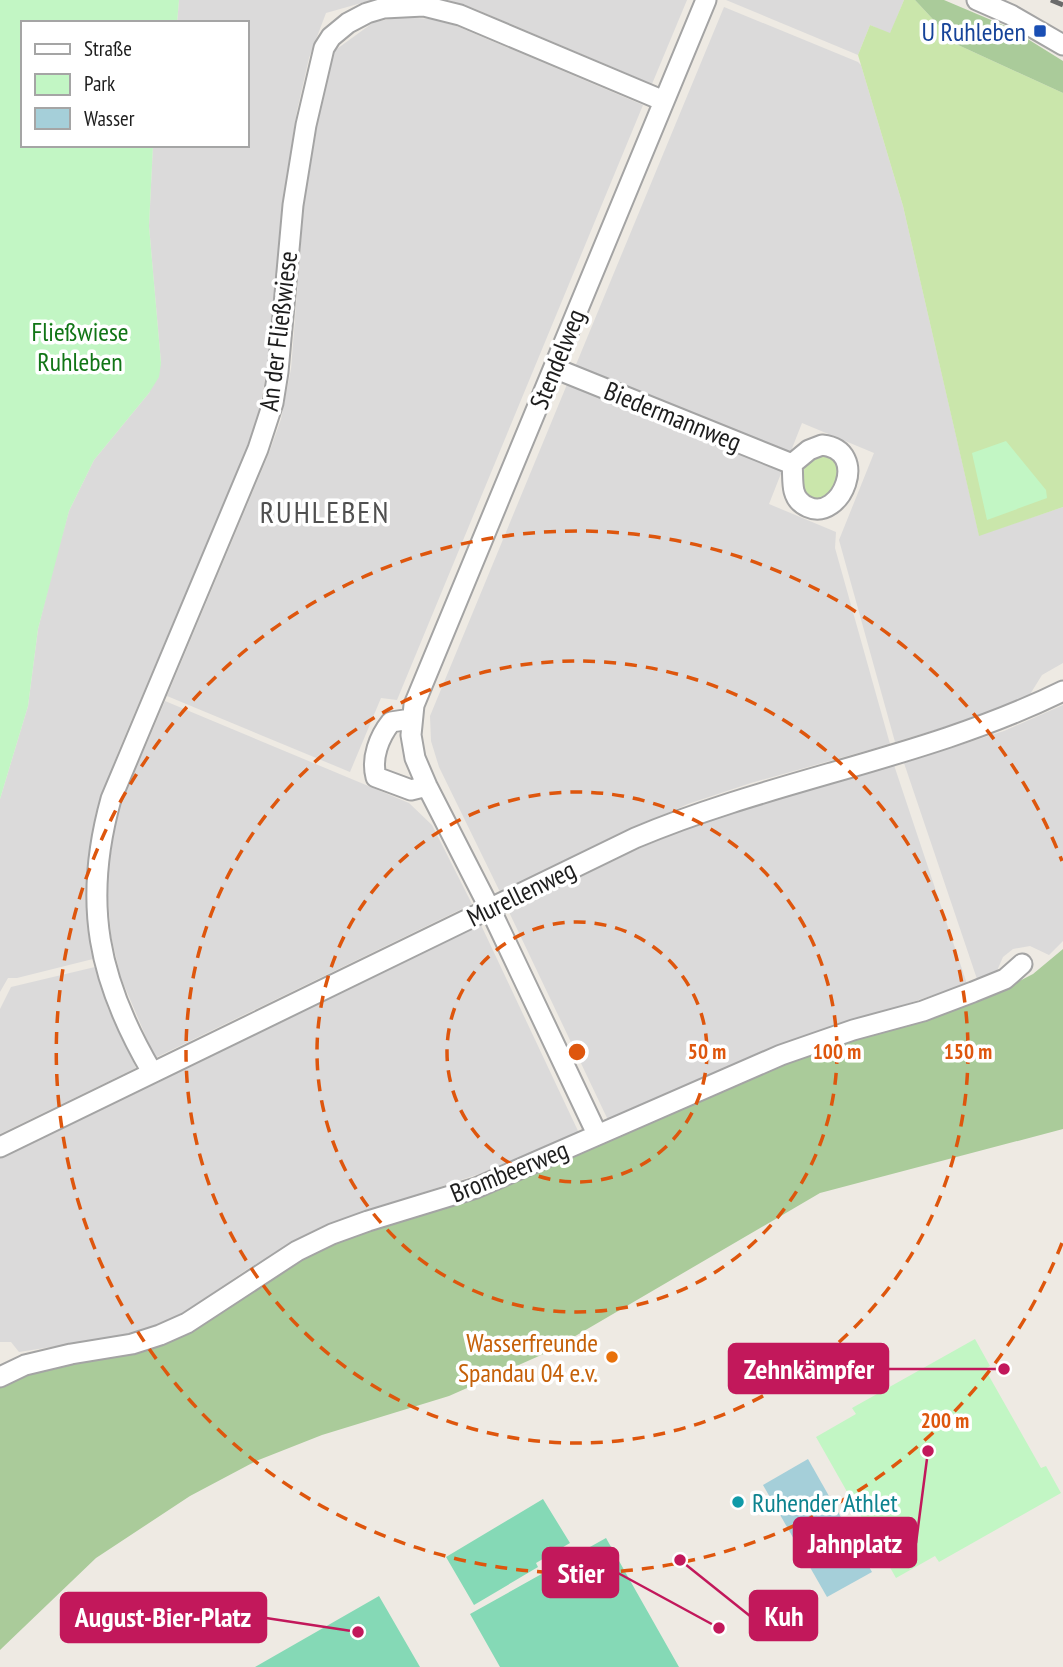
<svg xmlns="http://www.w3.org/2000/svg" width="1063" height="1667" viewBox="0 0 1063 1667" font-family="'PT Sans Narrow',sans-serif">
<rect width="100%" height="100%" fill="#eeeae3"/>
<path fill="#dbdada" d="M179,0H372L326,13L309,58L297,111L282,204L269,358L259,412L248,446L118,752L96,812L86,876L87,927L93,959L17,978H8L0,992V799L28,706L38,629L55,561L69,511L94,460L149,393L161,363L149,226L153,145H247V23H177Z
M448,0H687L652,84L473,8Z
M726,0H904L890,34L870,25L858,55Z
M724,7L858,62L861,65L903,206L979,535L1063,507V663L1042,675L1029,696L981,716L895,742L839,540L874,453L802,423L789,456L575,367Z
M402,17L432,19L454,25L643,105L397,700L381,698L350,772L167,696L269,453L281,419L291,369L304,204L320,110L334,51L374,22Z
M568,382L782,471L769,504L836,532L835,548L890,744L751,783L688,804L614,837L500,892L439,767L431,741L430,716Z
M165,701L409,803L432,825L472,904L155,1058L121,978L111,936L107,885L113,837L120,806Z
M1063,705V941L1049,955L1030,946L1013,949L1003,957L996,973L977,979L904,763L1004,731Z
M894,765L967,984L779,1046L608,1120L509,912L629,853L685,829L749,807Z
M481,925L579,1133L488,1171L346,1218L313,1232L249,1268L176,1318L135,1334L19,1352L11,1342H0V1158Z
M95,967L108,1009L136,1068L0,1134V1009L11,987Z"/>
<path fill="#cae6ab" d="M904,0H915L956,44L1063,93V507L979,536L903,206L858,55L870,25L890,33Z
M824,455L838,460L841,480L822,503L803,494C801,474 802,458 824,455Z"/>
<path fill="#aacb9a" d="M915,0H944L1010,28L1063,61V93L956,44Z
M1063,949V1129L820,1193L548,1352L449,1396L322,1435L256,1461L190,1496L96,1558L0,1650V1385L39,1369L112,1358L150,1348L306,1255L349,1237L761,1072L1010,986L1033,974Z"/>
<path fill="#c2f6c4" d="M0,0H179L177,23H23V145H153L149,226L161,363L159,377L149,393L94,460L69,511L38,629L28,706L0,799Z
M1006,441L1046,490L1047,498L987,520L972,453Z
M975,1339L990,1366L985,1369L1041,1468L1046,1466L1061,1493L939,1562L935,1556L896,1578L816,1437L856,1414L852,1408Z"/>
<path fill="#85d9b6" d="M543,1499L570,1543L536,1563L538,1567L474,1605L446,1557Z
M606,1538L679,1667H500L470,1614Z
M379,1596L420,1667H255Z"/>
<path fill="#a5cfd9" d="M808,1459L872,1572L827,1597L763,1485Z"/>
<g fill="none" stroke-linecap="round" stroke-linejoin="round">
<defs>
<path id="minor" d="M977,0L1011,15L1063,45
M554,368L792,464
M822,445C871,450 841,522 808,507C801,504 796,499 794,491C792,483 793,473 792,464L809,450Z
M411,719L391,722C379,737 371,758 376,777L411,790L427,786
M152,1072C98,980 82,903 111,799L258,449L273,403L278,372L293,205L306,125L324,48L331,37L348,23L367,13L384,8L424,6L460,15L664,101
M597,1134L494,917L427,786L415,758L411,735L414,705L706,0
M0,1147L635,838C774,779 927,758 1063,691
M0,1377L25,1365L71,1354L132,1344L160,1335L187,1323L297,1251L332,1234L368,1221L476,1188L781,1055L853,1030L923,1011L973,992L1005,979L1022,964"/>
</defs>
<use href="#minor" stroke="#a4a4a4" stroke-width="23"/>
<use href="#minor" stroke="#fff" stroke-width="19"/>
<path stroke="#6b6b6b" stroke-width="5" stroke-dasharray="14 14" stroke-linecap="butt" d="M1051,0L1063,5"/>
</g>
<g fill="none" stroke="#de560d" stroke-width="3.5" stroke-dasharray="12 9">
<circle cx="577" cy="1052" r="130"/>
<circle cx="577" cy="1052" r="260"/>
<circle cx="577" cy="1052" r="391"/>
<path d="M1062 1243A521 521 0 1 1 1062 861"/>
</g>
<rect fill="#1a4fb4" stroke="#fff" stroke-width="2.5" x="1033" y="24" width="14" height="14" rx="3.5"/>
<circle fill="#e8710a" stroke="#fff" stroke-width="2.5" cx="612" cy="1357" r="7"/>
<circle fill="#0f9aa8" stroke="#fff" stroke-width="2.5" cx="738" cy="1502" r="7"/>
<g text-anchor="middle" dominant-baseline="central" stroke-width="7" stroke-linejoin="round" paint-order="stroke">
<g font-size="26" fill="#164399" stroke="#fff" text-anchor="end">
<text x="1026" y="31">U Ruhleben</text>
</g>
<g font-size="26" fill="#117516" stroke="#fff">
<text x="80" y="331">Fließwiese<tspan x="80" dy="30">Ruhleben</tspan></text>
</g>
<g font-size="26" fill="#1d1d1d" stroke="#fff">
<text transform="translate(278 331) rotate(-83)">An der Fließwiese</text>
<text transform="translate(557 359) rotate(-68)">Stendelweg</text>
<text transform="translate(673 416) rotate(22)">Biedermannweg</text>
<text transform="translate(521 893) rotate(-26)">Murellenweg</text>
<text transform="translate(509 1171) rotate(-22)">Brombeerweg</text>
</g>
<g font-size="26" fill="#c56008" stroke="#fff" text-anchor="end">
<text x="598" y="1342">Wasserfreunde<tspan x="598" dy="30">Spandau 04 e.v.</tspan></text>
</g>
<g font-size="26" fill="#0d838f" stroke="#fff" text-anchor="start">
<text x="752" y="1502">Ruhender Athlet</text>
</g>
<g font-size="30" letter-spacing="2" fill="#505050" stroke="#fff">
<text x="325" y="511">RUHLEBEN</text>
</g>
</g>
<circle cx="577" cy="1052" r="10" fill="#de560d" stroke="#fff" stroke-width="3.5"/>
<g font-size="21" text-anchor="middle" font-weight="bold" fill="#de560d" stroke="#fff" stroke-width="7" stroke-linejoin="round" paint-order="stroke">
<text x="707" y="1059">50 m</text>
<text x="837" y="1059">100 m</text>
<text x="968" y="1059">150 m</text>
<text x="945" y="1428">200 m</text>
</g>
<path fill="none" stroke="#c2185b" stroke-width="2.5" d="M1004 1369L888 1369M928 1451L916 1543M719 1628L618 1573M680 1560L750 1616M358 1632L266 1618"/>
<g fill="#c2185b" stroke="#fff" stroke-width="2.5">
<circle cx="1004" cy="1369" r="7"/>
<circle cx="928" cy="1451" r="7"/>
<circle cx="719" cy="1628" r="7"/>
<circle cx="680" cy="1560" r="7"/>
<circle cx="358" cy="1632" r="7"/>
</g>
<g fill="#c2185b" stroke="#c2185b" stroke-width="2.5">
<rect x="729" y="1344" width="159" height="49" rx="7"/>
<rect x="794" y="1518" width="122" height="49" rx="7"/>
<rect x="543" y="1548" width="75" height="49" rx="7"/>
<rect x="750" y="1591" width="67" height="49" rx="7"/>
<rect x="61" y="1593" width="205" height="49" rx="7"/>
</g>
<g font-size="28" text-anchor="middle" font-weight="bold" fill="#fff">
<text x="809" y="1379">Zehnkämpfer</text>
<text x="855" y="1553">Jahnplatz</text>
<text x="581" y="1583">Stier</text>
<text x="784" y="1626">Kuh</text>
<text x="163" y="1627">August-Bier-Platz</text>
</g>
<rect x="21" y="21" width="228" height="126" fill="#ffffff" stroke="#a5a5a5" stroke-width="2"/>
<rect x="35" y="44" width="35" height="10" fill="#ffffff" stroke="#a5a5a5" stroke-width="2"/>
<text x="84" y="56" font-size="21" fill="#1d1d1d">Straße</text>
<rect x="35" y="74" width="35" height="21" fill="#c2f6c4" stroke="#a5a5a5" stroke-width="2"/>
<text x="84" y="91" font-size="21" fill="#1d1d1d">Park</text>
<rect x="35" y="108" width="35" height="21" fill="#a5cfd9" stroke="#a5a5a5" stroke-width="2"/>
<text x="84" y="126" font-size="21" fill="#1d1d1d">Wasser</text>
</svg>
